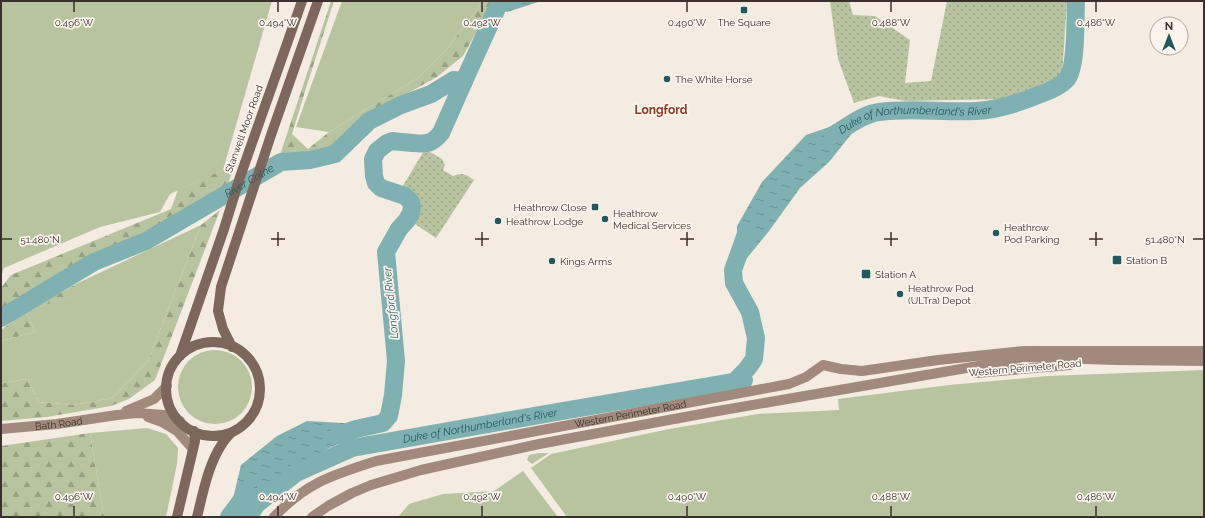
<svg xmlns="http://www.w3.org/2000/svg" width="1205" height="518" viewBox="0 0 1205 518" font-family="Raleway,sans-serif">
<defs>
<pattern id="forest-firs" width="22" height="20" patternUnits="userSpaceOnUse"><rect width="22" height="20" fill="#b8c4a0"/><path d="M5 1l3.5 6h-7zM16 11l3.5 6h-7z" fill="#97a083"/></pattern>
<pattern id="park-dots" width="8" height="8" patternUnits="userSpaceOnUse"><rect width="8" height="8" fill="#b8c4a0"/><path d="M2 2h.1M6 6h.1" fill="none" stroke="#97a083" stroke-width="1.8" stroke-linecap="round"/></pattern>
<pattern id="water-ripples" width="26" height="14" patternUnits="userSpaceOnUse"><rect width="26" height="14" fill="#7fb0b2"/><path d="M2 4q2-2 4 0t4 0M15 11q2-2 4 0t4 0" fill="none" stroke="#699091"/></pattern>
</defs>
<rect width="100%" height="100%" fill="#f4ebe1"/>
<path fill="#b8c4a0" d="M1,1H272L223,170L170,194L160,212L100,227L4,268L1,276Z
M342,1H483L447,49L419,77L329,132L296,127Z
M201,225L148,361L112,398L74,405L38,402L28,379L1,383V341L35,332L26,312L78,293V283Z
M178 387a37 37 0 1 1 74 0a37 37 0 1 1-74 0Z
M1204,370V517H567L531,468L551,454L669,429L758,414L839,410L838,399L949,385L1048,376Z
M147,428L166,434L178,448L177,464L166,517H104L90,433Z
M539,453H549L532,464L527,460L529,455Z
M523,471L558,517H398L409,504L443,494L494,491Z"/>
<path fill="url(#forest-firs)" d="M331,1H334L307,85L292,134L308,149L329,132L419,77L447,49L483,1H494L463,56L437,77L390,103L352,126L334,145L297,157L279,158Z
M234,168L223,196L61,272L1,309V288L11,275L171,209L178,190L223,170Z
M220,210L155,380L129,399L111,406L47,417L1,421V383L28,379L38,402L74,405L112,398L148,361L201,225Z
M78,283L79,293L26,312L35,332L1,341V330L26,312Z
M90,433L104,517H1V446Z"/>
<path fill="url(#park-dots)" d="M830,1H849L853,15L875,16L910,40L905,83L931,81L947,1H1067L1062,76L1004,99L905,101L879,96L854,103L838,59Z
M425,149L442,159L445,165L443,170L453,176C462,172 466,174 474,180L436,238L412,222C419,206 417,197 401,189Z"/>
<path fill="url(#water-ripples)" d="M495,1H541L507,12L492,5Z
M853,119L857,127L829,162L800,188L769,231L747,258L737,255V226L762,182L806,135Z
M307,421L361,424L363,434L331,447L276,478L238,516L230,511L241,465L277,436Z"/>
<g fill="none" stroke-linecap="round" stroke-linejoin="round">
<g stroke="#7fb0b2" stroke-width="18">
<path id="s1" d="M833,135C847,127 863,114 879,112C912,107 944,113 976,111C997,110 1019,103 1038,95C1047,92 1061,86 1067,79C1077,66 1075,19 1076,1"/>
<path id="s2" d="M1,318L94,262L146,241L281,162L310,160L335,154L369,121L401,105L431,94L454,80L464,81L498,6L503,1"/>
<path d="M733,383L747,369L754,359L756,338L750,312L734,283L733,270L746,234"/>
<path d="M338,435L356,429L383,423L389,416L393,395L396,361L386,252L399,229L407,220L411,213L412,207L411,202L405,196L381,188L376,183L374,176L373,159L377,151L387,143L392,141C398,142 405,142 412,143C426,144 431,145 441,133L464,81"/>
<path d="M229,517L247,493"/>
<path id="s3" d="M248,517L257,504L296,473L352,448L551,413L744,380"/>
</g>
<g stroke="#a18a7d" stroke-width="10">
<path d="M1023,357L1116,360L1204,361"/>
<path d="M976,373L1070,365"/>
<path d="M126,411L154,399L167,386"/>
<path d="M148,417L162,422L177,431L193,449"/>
<path id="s4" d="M1,429L57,424L117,415L137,413L164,415L180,421"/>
<path id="s5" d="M274,517C306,483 332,475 376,461L789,384L806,377L823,365L841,369L862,371L938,360L1024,351H1204"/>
<path d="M312,517L328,506L352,493L371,485L421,470L539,444L712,412L1007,361L1030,355"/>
</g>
<path stroke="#7d675c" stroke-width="10" d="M166 389a47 47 0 1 1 94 0a47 47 0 1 1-94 0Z
M232,347L223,329L218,311L221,287L271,135L318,1
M180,356L224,229L240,177L302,1
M177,517L195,441L194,431
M197,517C203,493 208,465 222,444C225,439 228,436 232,432"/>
</g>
<path fill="none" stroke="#3b302b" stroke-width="1.5" d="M74,2V12M278,2V12M482,2V12M687,2V12M891,2V12M1096,2V12M278,232V246M482,232V246M687,232V246M891,232V246M1096,232V246M2,239H12M271,239H285M475,239H489M680,239H694M884,239H898M1089,239H1103M1193,239H1203M74,506V516M278,506V516M482,506V516M687,506V516M891,506V516M1096,506V516"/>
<g fill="#1f5a5e" stroke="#fbf5ee" stroke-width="1.5">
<rect x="740" y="6" width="8" height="8" rx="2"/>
<circle cx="667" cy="79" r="4"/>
<rect x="591" y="203" width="8" height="8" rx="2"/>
<circle cx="605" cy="219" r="4"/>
<circle cx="498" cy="221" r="4"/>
<circle cx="996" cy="233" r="4"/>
<rect x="1112" y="255" width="10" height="10" rx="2"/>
<circle cx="552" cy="261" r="4"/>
<rect x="861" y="269" width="10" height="10" rx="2"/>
<circle cx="900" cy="294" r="4"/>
</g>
<g text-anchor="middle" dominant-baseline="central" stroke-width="3.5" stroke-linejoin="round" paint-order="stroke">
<g font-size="10" fill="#3b302b" stroke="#fbf5ee" text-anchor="start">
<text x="744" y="22" text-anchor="middle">The Square</text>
<text x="675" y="79">The White Horse</text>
<text x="587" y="207" text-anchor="end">Heathrow Close</text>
<text x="613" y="213">Heathrow<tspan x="613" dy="12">Medical Services</tspan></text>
<text x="506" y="221">Heathrow Lodge</text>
<text x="1004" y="227">Heathrow<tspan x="1004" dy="12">Pod Parking</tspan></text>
<text x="1126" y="260">Station B</text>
<text x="560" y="261">Kings Arms</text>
<text x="875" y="274">Station A</text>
<text x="908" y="288">Heathrow Pod<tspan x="908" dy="12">(ULTra) Depot</tspan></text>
</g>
<g font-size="10" fill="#3b302b" stroke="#fbf5ee">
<text transform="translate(244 129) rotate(-70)">Stanwell Moor Road</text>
<text transform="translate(1025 368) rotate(-5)">Western Perimeter Road</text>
<text stroke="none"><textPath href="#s5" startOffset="377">Western Perimeter Road</textPath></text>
<text stroke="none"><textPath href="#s4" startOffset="58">Bath Road</textPath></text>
</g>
<g font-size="11" font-style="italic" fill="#1f5a5e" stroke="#fbf5ee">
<text stroke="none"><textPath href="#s1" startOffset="86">Duke of Northumberland's River</textPath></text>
<text stroke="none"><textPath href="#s2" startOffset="284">River Colne</textPath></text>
<text transform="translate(391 303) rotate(-96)">Longford River</text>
<text stroke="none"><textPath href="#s3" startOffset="257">Duke of Northumberland's River</textPath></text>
</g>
<g font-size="12" font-weight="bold" fill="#8c3b22" stroke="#fbf5ee">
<text x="661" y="110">Longford</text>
</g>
</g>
<g font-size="10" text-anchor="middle" fill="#3b302b" stroke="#fbf5ee" stroke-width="3.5" stroke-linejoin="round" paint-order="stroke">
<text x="74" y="26">0.496°W</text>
<text x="278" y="26">0.494°W</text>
<text x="482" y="26">0.492°W</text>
<text x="687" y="26">0.490°W</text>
<text x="891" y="26">0.488°W</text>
<text x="1096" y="26">0.486°W</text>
<text x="40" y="243">51.480°N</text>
<text x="1165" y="243">51.480°N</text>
<text x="74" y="500">0.496°W</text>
<text x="278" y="500">0.494°W</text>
<text x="482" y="500">0.492°W</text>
<text x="687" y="500">0.490°W</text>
<text x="891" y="500">0.488°W</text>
<text x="1096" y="500">0.486°W</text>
</g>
<rect width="1205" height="518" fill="none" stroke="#3b302b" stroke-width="4"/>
<g transform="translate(1169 36)"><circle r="19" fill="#fbf5ee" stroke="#aea6a0"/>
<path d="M0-3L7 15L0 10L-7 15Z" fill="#1f5a5e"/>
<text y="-6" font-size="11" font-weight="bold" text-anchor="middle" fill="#3b302b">N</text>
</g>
</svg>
